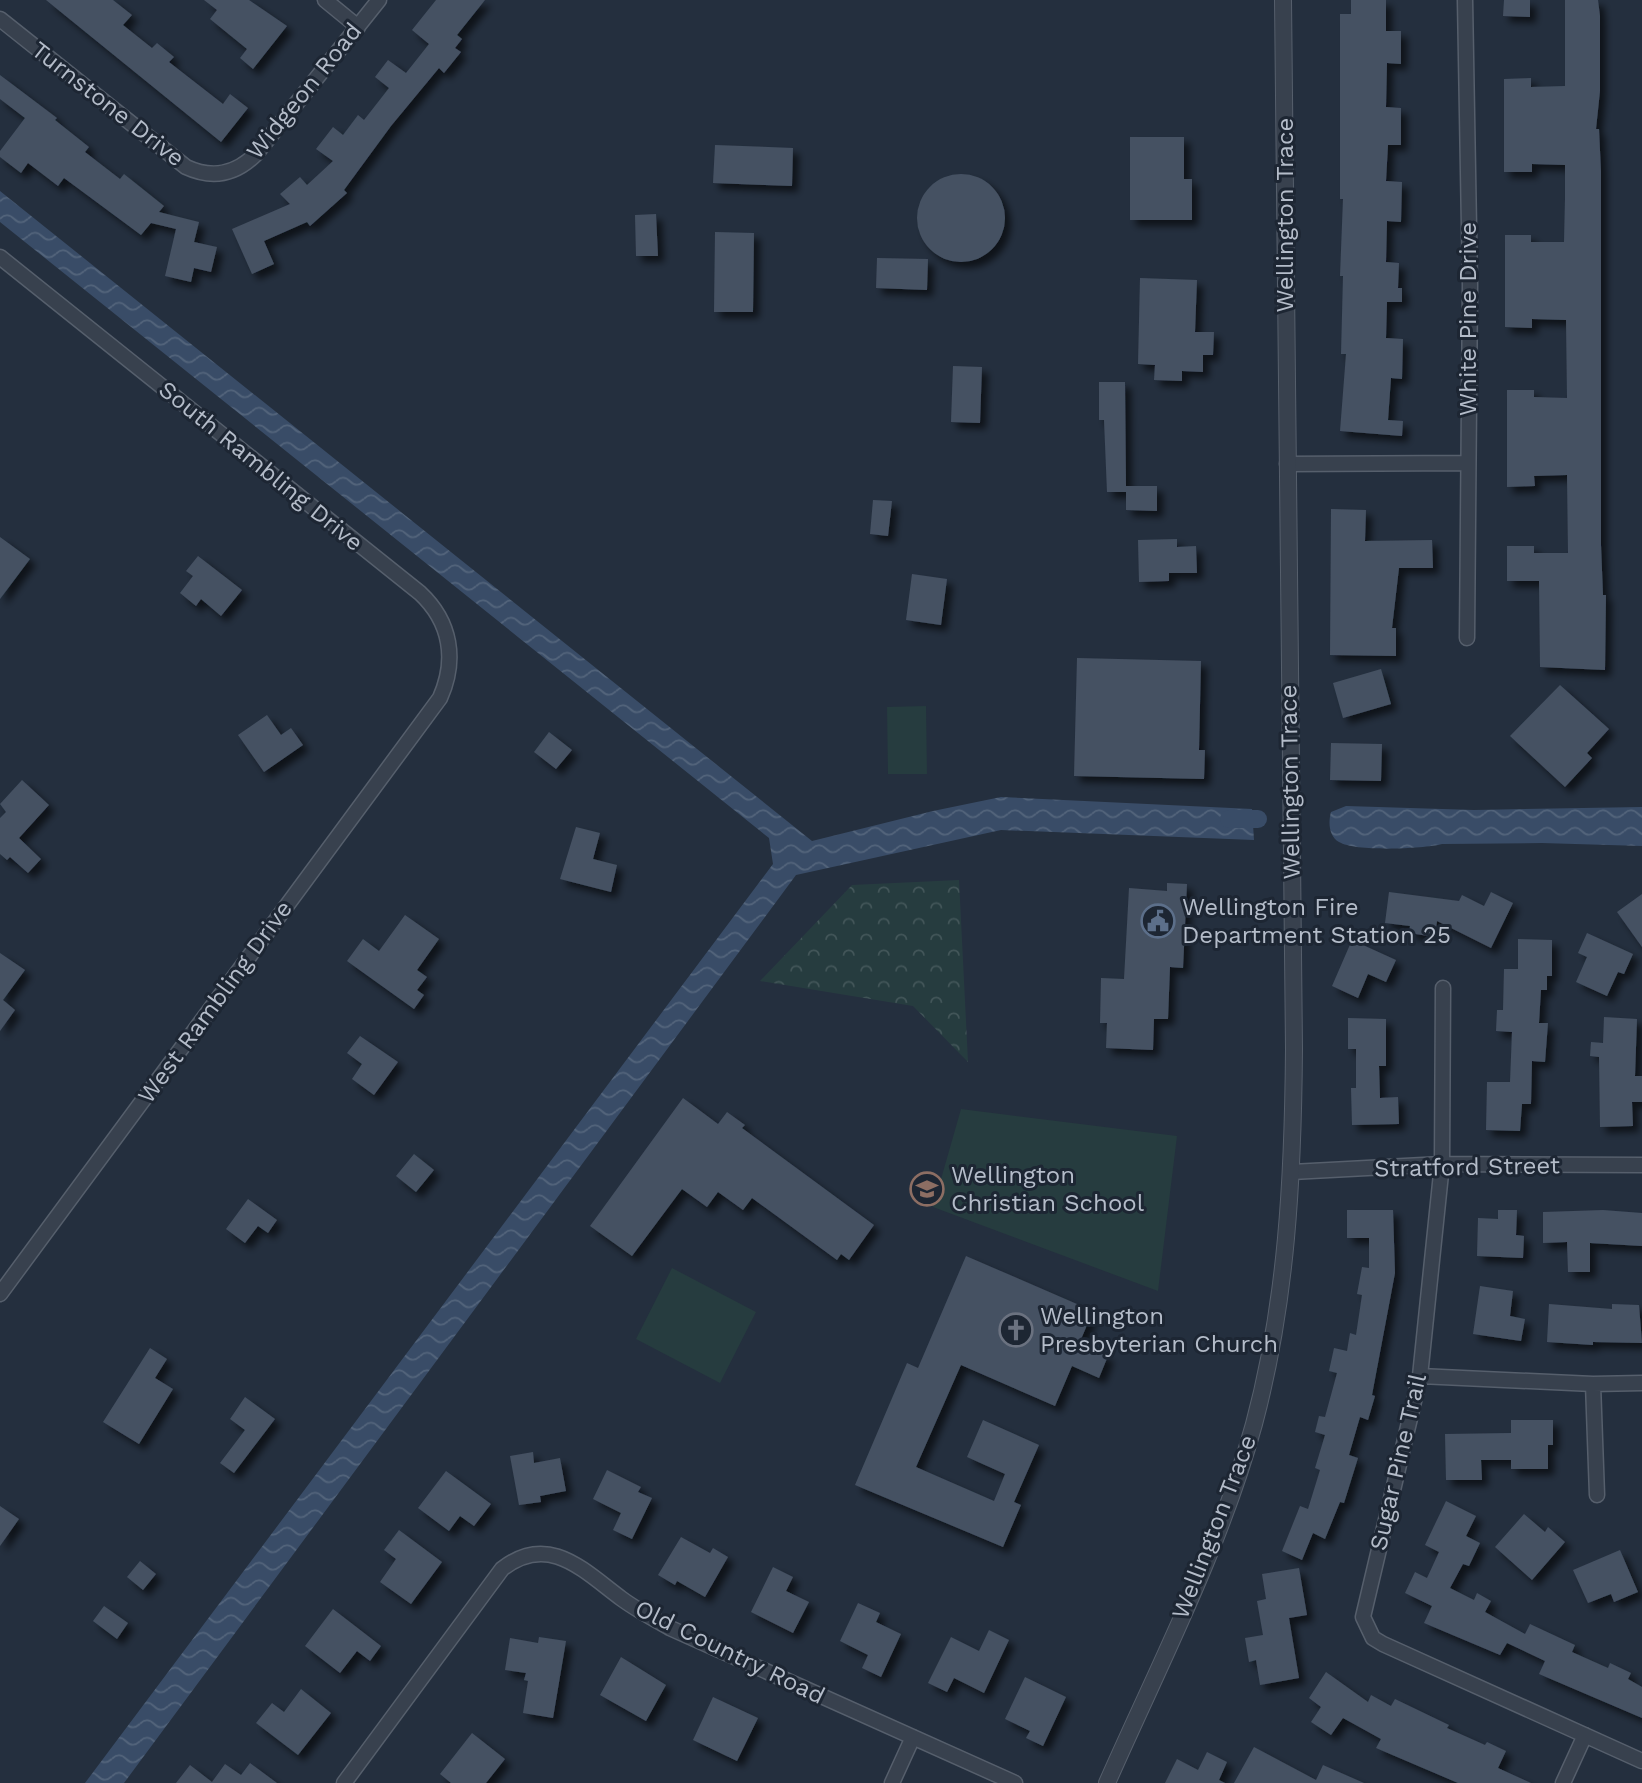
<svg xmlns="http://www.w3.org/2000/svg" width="1642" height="1783" viewBox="0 0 1642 1783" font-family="'Work Sans',sans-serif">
<defs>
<pattern id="forest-crowns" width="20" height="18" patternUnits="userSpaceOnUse" patternTransform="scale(1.75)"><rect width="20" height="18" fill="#263c3f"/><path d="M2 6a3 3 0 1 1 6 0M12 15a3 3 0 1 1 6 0" fill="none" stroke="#435659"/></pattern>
<pattern id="water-waves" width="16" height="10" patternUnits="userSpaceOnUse" patternTransform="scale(1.75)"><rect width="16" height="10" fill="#394c67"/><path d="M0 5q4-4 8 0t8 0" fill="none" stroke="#53647b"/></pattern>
<filter id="shadow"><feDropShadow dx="6" dy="6" stdDeviation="3.5" flood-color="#0009"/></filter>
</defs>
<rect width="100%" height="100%" fill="#242f3e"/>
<path fill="url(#forest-crowns)" d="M959,880L968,1062L913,1006L760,981L852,885Z"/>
<path fill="#263c3f" d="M926,706L927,774H888L887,707Z
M961,1109L1177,1136L1158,1291L933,1207Z
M672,1268L756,1312L720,1383L636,1339Z"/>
<path fill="url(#water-waves)" d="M0,191L812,841L933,811L1001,797L1252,809L1254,840L1001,830L796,875L124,1783H85L773,864L769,838L0,222Z
M1346,806L1474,810L1642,807V846L1542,843L1442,844C1423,849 1356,852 1339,842C1329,836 1328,823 1331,812Z"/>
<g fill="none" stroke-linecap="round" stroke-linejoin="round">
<path stroke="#394c67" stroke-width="18" d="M1229,819H1258"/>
</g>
<path fill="#455162" filter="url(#shadow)" d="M46,0H113L132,15L123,25L152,48L157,43L174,57L169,62L223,104L230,94L248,108L221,142Z
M204,0H249L287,26L253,69L240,58L247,49L210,19L217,10Z
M436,0H485L457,35L462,39L455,48L461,52L444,73L439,68L391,126L344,190L347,193L310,226L307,222L264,241L274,264L252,274L232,229L290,204L280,194L300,177L307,185L333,161L316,149L333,127L343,135L358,115L364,120L389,88L375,77L388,60L406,73L429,44L412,30Z
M1351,0H1386V31H1401V64L1387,63L1386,107L1401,108V145H1388L1386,181L1402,182L1401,222L1387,221L1386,262L1399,263L1398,288H1402V302H1387L1386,338L1403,339L1402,379L1391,378L1388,420L1403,421L1402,436L1340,431L1346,354H1341L1343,276H1340L1343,199H1340V14H1351Z
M1504,0H1530V17L1503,16Z
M1565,0H1598L1600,16V91L1596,129H1599L1601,171V545L1603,595H1606L1605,670L1540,667L1539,581H1507V546H1534V553H1568L1567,475L1534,476L1535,486L1507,487V390H1534V397L1567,398L1566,320L1532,319V328L1505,327V235H1531V242H1564L1565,198V165L1532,164V172H1504V79L1531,78V87L1565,86Z
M0,75L57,118L55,120L89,147L85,152L120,179L124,174L164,206L159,212L199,222L194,242L217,247L211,272L194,268L191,282L165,276L176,229L151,223L141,235L64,178L58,186L28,163L21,173L0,157V151L25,118L0,99Z
M1130,137H1184V179H1192V220H1130Z
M715,145L793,148L792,186L713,183Z
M917 218a44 44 0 1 1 88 0a44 44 0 1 1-88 0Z
M656,214L658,256H636L635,215Z
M715,232L754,233L753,312H714Z
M877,258L928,259L927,290L876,288Z
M1140,278L1197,280L1195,332H1214L1213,355H1203V372L1182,371V381L1154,380L1155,365L1138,364Z
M953,366L982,367L980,423L951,422Z
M1099,382H1125L1126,486H1157V511L1126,510V492H1107L1104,420H1099Z
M873,500L892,501L888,536L870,534Z
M1331,509L1366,510L1365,541L1432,540L1433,568H1399L1392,628H1396V656L1330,655Z
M0,537L30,559L0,599Z
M1177,539V547L1196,546L1197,573H1169V581L1139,582L1138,540Z
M198,556L242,590L221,616L201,599L196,606L180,593L193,576L186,571Z
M912,574L947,579L941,625L906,620Z
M1077,658L1201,661L1199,750H1205L1204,779L1074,776Z
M1381,669L1391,704L1343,718L1333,683Z
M1560,685L1609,729L1587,753L1592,758L1565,787L1510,736Z
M267,715L281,735L291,728L303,745L264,772L238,735Z
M549,732L572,750L556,769L534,752Z
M1331,743L1382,744L1381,781L1330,780Z
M22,780L49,805L19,838L41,859L28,873L10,857L7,860L0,854V818L6,812L0,804Z
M576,827L600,833L593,859L617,865L611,892L560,879Z
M1167,883L1187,884L1183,968L1170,967L1168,1019H1154L1153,1050L1106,1048L1107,1023H1100L1101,978L1124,979L1129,888L1167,891Z
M1389,892L1459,901L1462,895L1484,906L1491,892L1513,903L1491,948L1437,921L1435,937L1409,933L1410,926L1385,923Z
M1642,894V947L1617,912Z
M405,915L439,939L417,970L427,977L417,990L424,995L414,1009L347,961L363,939L379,951Z
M1587,933L1633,954L1624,974L1618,972L1607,996L1576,982L1587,957L1578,953Z
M1518,939L1552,940V976H1547V990H1541L1539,1023H1548L1545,1062L1532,1061L1531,1104H1522L1520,1131L1486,1130L1487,1082H1510L1512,1032L1496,1031L1497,1010H1503L1504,969H1518Z
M1352,940L1396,960L1386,982L1368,974L1358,998L1332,986Z
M0,953L25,970L3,1000L15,1010L0,1031Z
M1604,1017L1637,1019L1635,1076H1642V1102H1632L1633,1126L1600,1127L1599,1057L1590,1056L1591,1042L1603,1043Z
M1348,1018L1386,1019V1066H1379L1380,1098L1398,1097L1399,1124L1352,1125L1351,1088H1356V1049H1348Z
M360,1036L398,1062L374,1095L352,1079L362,1064L347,1053Z
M683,1098L718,1124L727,1112L745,1125L742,1128L874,1225L849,1260L841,1254L837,1260L752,1198L743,1210L718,1192L707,1207L682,1189L632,1256L590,1226Z
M414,1154L434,1170L416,1192L396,1176Z
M248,1199L277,1220L268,1233L258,1226L245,1243L226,1229Z
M1347,1210H1393L1395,1273L1372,1395L1375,1396L1368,1420L1360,1417L1349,1455L1358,1458L1344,1503L1340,1502L1325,1539L1313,1533L1302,1560L1282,1551L1300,1506L1308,1509L1320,1470L1315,1468L1325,1435L1315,1432L1319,1416L1325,1417L1337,1373L1329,1371L1334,1348L1347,1351L1350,1333L1356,1335L1362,1295L1357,1294L1362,1267L1369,1268V1238H1347Z
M1498,1210H1517L1516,1235L1524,1236L1523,1258L1477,1256L1478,1218L1498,1219Z
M1603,1210L1642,1213V1246L1590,1243V1272H1568L1567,1242L1543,1243V1212Z
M966,1256L1093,1311L1079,1344L1108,1356L1099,1378L1072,1366L1055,1406L961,1365L916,1467L994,1501L1005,1474L967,1457L983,1420L1039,1445L1014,1502L1021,1505L1003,1547L855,1485L907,1363L918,1368Z
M1480,1286L1513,1291L1510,1316L1525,1319L1521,1341L1473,1334Z
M1549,1304L1612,1309V1304L1639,1305L1642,1343L1593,1342V1345L1547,1342Z
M150,1348L167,1359L155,1378L173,1389L139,1444L103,1422Z
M245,1397L275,1419L234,1473L220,1463L245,1430L230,1419Z
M1511,1420H1553V1445H1548V1469H1511V1460H1481L1482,1480H1446L1445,1434L1511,1433Z
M533,1452L534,1463L560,1458L566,1491L540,1496L541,1502L519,1505L510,1456Z
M607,1470L641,1487L638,1492L652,1498L632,1539L613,1530L621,1513L593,1499Z
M446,1471L491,1504L474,1526L460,1516L449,1531L418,1508Z
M1446,1501L1476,1516L1466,1536L1480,1543L1469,1566L1463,1564L1450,1588L1474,1600L1477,1593L1491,1601L1485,1612L1525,1634L1530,1624L1575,1645L1572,1652L1608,1668L1610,1663L1631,1673L1628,1679L1642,1687V1718L1539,1674L1545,1661L1507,1643L1500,1655L1424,1623L1432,1606L1405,1593L1415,1572L1427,1578L1439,1552L1425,1545Z
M0,1506L19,1519L0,1546Z
M1524,1514L1545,1532L1548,1527L1565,1542L1532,1580L1495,1547Z
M399,1530L442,1562L411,1604L380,1582L396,1559L384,1550Z
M681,1537L710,1553L713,1548L728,1557L705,1597L677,1581L675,1585L658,1575Z
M1620,1550L1638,1592L1614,1602L1611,1594L1588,1603L1573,1570Z
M140,1561L156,1574L143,1590L127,1577Z
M773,1567L793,1577L786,1591L809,1602L793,1633L751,1612Z
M1299,1568L1307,1615L1289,1618L1299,1678L1260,1685L1256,1660L1249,1662L1245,1638L1263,1635L1257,1601L1266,1599L1262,1574Z
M858,1603L880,1613L876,1622L901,1634L881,1677L862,1668L868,1655L840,1641Z
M104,1606L128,1623L117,1639L93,1621Z
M333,1609L381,1646L370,1661L357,1651L340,1673L305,1646Z
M989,1630L1009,1640L984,1693L954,1678L947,1692L928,1683L951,1637L979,1651Z
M539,1637L566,1641L553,1718L523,1713L528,1681L524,1680L526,1673L505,1670L510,1638L538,1643Z
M621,1657L666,1685L646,1721L600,1695Z
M1326,1672L1368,1702L1371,1695L1391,1706L1395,1699L1449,1725L1447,1728L1485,1745L1487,1742L1506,1751L1498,1768L1531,1783H1458L1376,1748L1381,1739L1343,1718L1331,1735L1311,1722L1321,1707L1309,1698Z
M1025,1677L1066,1697L1043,1746L1026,1738L1030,1731L1005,1719Z
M301,1689L331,1713L298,1755L256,1723L272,1703L284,1712Z
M713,1697L758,1718L737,1761L693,1740Z
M472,1733L505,1759L486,1783H451L440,1774Z
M1254,1747L1316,1780L1323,1765L1364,1783H1234Z
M1207,1752L1227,1762L1219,1780L1225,1783H1165L1177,1759L1198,1770Z
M250,1763L277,1783H176L190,1765L212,1782L225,1764L241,1775Z"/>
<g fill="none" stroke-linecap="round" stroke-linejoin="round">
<defs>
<path id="minor" d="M325,0L358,27
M1465,0L1470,285L1467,638
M0,19L186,167C212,179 235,175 256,154L379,0
M0,257L420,593C451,622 457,660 440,698L0,1294
M1287,464L1468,463
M1443,988L1442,1164L1420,1376L1363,1617L1373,1638L1383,1644L1642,1761
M1292,1172L1442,1164L1642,1165
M1420,1376L1593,1384L1642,1383
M1593,1384L1597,1495
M344,1783L502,1569C549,1532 584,1571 622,1599C637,1610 654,1619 670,1628L1015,1783
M892,1783L913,1737
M1563,1783L1585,1735"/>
<path id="tertiary" d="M1107,1783C1159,1665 1220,1548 1254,1424C1287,1301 1293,1176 1294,1049L1283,0"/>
</defs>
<use href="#minor" stroke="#565f6c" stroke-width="17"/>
<use href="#tertiary" stroke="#565f6c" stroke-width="18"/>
<use href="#minor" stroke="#38414e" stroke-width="14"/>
<use href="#tertiary" stroke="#38414e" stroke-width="16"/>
</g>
<defs>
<symbol id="civic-ring" viewBox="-11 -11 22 22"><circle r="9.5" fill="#1d2633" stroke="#5c6f8a" stroke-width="1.5"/><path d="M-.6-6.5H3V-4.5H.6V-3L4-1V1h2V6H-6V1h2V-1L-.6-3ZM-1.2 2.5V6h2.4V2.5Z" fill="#5c6f8a"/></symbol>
<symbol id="school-ring" viewBox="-11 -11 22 22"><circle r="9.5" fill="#1d2633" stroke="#8d6e63" stroke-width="1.5"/><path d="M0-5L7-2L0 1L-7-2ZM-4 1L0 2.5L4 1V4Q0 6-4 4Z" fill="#8d6e63"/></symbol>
<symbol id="church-ring" viewBox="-11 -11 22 22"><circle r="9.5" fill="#1d2633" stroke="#6b7280" stroke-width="1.5"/><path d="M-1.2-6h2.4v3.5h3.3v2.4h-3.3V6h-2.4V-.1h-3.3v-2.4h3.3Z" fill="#6b7280"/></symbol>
</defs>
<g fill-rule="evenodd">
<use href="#civic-ring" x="1139" y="902" width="38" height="38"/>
<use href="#school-ring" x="908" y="1170" width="38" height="38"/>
<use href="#church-ring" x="997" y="1311" width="38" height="38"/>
</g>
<g text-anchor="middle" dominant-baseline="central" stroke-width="6" stroke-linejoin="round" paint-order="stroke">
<g font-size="24" fill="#b4bcc9" stroke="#1d2633">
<text transform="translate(304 91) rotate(-51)">Widgeon Road</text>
<text transform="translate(108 104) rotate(38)">Turnstone Drive</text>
<text transform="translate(1285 215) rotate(-90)">Wellington Trace</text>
<text transform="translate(1468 319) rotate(-90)">White Pine Drive</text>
<text transform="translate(261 466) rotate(39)">South Rambling Drive</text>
<text transform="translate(1290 782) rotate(-91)">Wellington Trace</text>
<text transform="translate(215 1002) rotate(-54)">West Rambling Drive</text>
<text transform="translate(1467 1167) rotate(-1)">Stratford Street</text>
<text transform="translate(1398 1462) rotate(-77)">Sugar Pine Trail</text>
<text transform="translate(1214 1527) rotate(-69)">Wellington Trace</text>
<text transform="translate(730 1652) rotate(26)">Old Country Road</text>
</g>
<g font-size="24" fill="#b4bcc9" stroke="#1d2633" text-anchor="start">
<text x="1182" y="907">Wellington Fire<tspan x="1182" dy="28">Department Station 25</tspan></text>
<text x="951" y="1175">Wellington<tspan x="951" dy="28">Christian School</tspan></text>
<text x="1040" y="1316">Wellington<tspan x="1040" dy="28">Presbyterian Church</tspan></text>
</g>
</g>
</svg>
